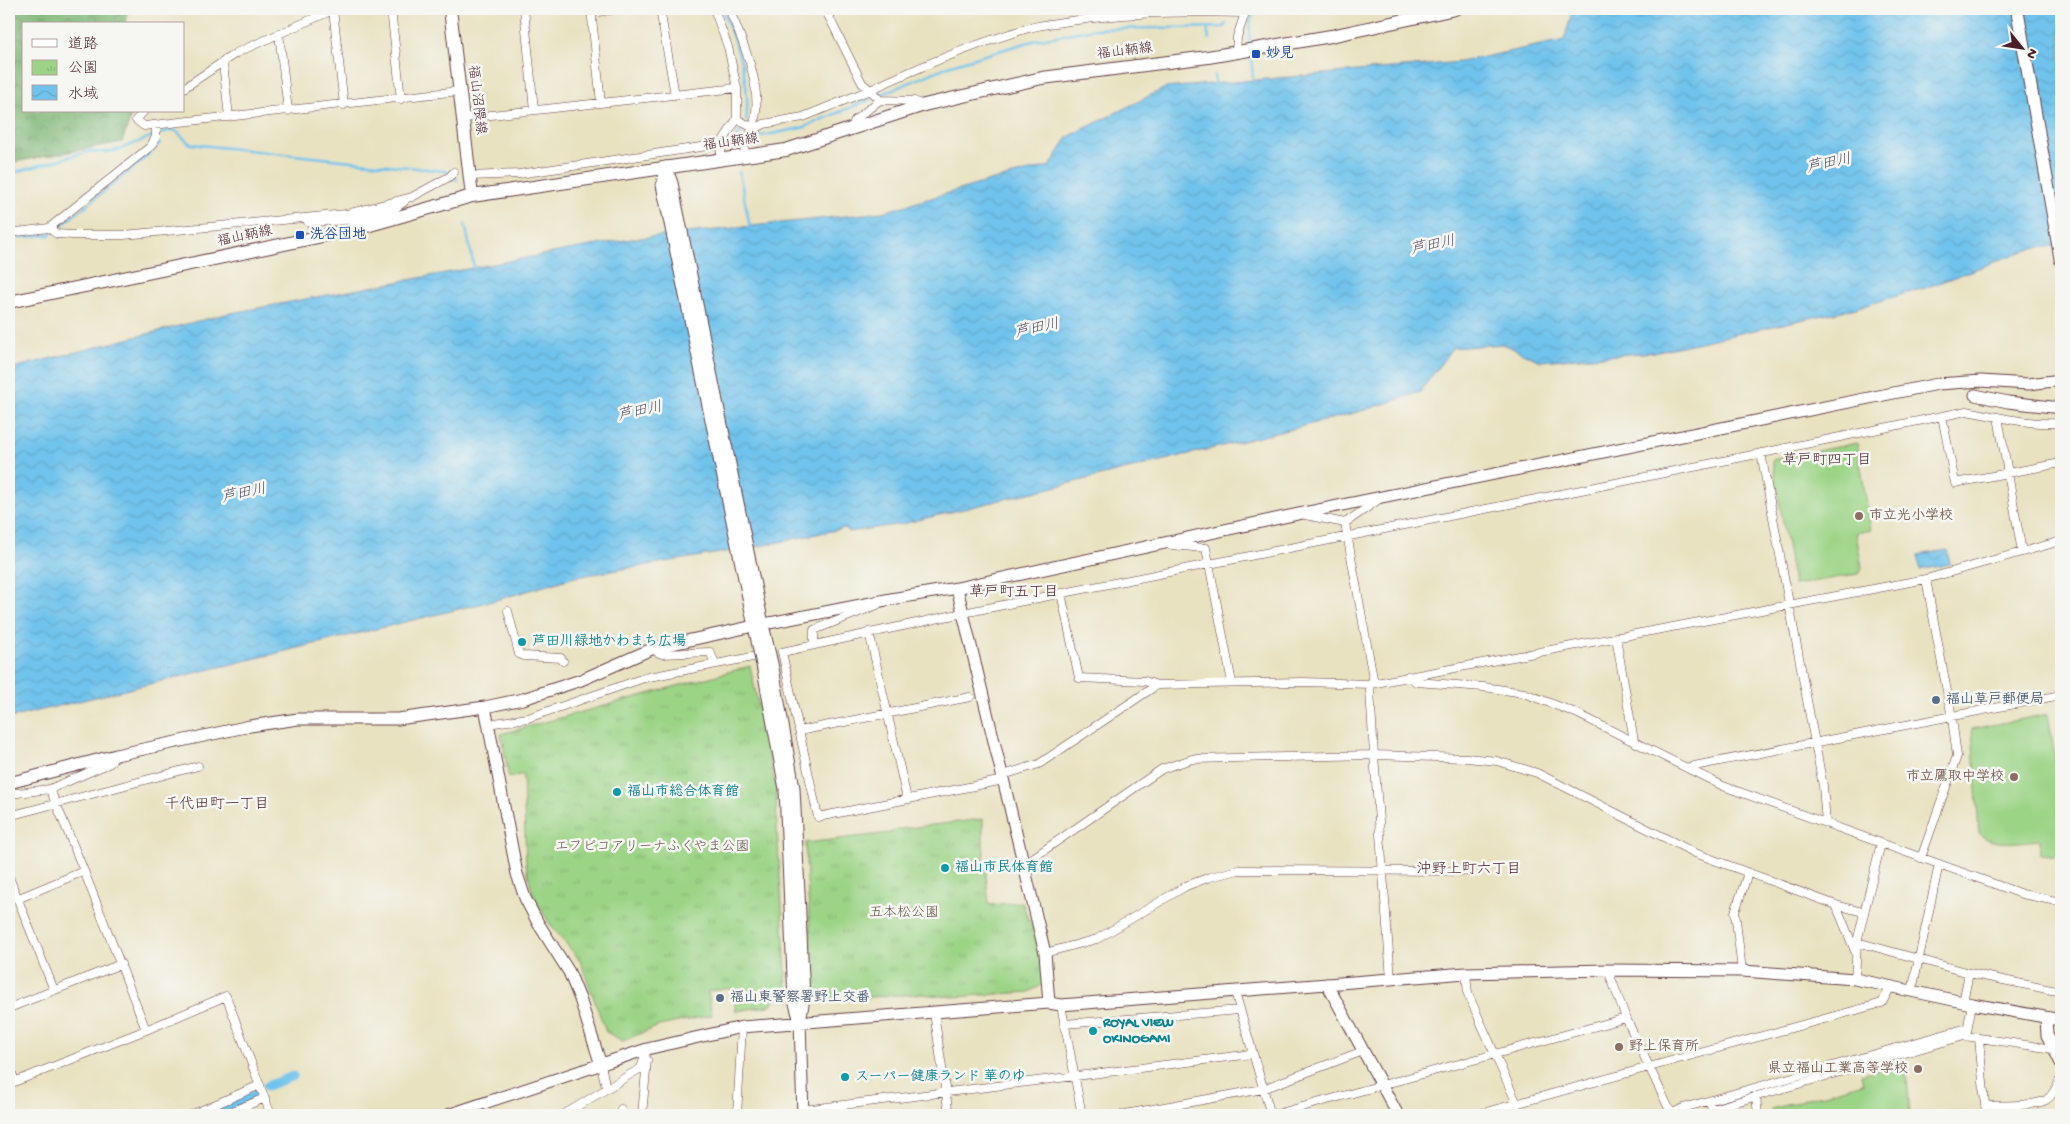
<svg xmlns="http://www.w3.org/2000/svg" width="2070" height="1124" viewBox="0 0 2070 1124" font-family="'Gochi Hand','Klee One',sans-serif">
<defs>
<pattern id="forest-crowns" width="20" height="18" patternUnits="userSpaceOnUse" patternTransform="scale(1.25)"><rect width="20" height="18" fill="#7db673"/><path d="M2 6a3 3 0 1 1 6 0M12 15a3 3 0 1 1 6 0" fill="none" stroke="#68935f"/></pattern>
<pattern id="park-tufts" width="24" height="20" patternUnits="userSpaceOnUse" patternTransform="scale(1.25)"><rect width="24" height="20" fill="#9cd486"/><path d="M3 7l-1-3M5 7V3M7 7l1-3M15 17l-1-3M17 17v-4M19 17l1-3" fill="none" stroke="#88b674"/></pattern>
<pattern id="water-waves" width="16" height="10" patternUnits="userSpaceOnUse" patternTransform="scale(1.25)"><rect width="16" height="10" fill="#70c3ec"/><path d="M0 5q4-4 8 0t8 0" fill="none" stroke="#62a7cb"/></pattern>
</defs>
<rect width="100%" height="100%" fill="#f6f6f2"/>
<filter id="ink" filterUnits="userSpaceOnUse"><feTurbulence type="fractalNoise" baseFrequency=".02" numOctaves="2"/><feDisplacementMap in="SourceGraphic" scale="10" xChannelSelector="R" yChannelSelector="G"/><feConvolveMatrix kernelMatrix="1 2 1 2 8 2 1 2 1" color-interpolation-filters="sRGB"/></filter>
<filter id="wash" filterUnits="userSpaceOnUse"><feTurbulence type="fractalNoise" baseFrequency=".0096" numOctaves="4" result="noise"/><feDisplacementMap in="SourceGraphic" scale="20" xChannelSelector="R" yChannelSelector="G"/><feGaussianBlur stdDeviation="1.12" result="paint"/><feColorMatrix in="noise" values="0 0 0 0 0 0 0 0 0 0 0 0 0 0 0 0 0 1.4 0 .05"/><feComposite in="paint" operator="in"/></filter>
<g filter="url(#wash)">
<rect width="100%" height="100%" fill="#e9e2c1"/>
<path fill="#9cd486" stroke="#737a58" d="M1857,443L1871,530L1856,533L1862,568L1858,574L1794,585L1772,460Z
M2048,714L2059,783H2061V857L2041,855L2040,840C2022,841 1992,848 1979,833L1972,729Z
M1899,1063L1906,1067L1910,1115H1772V1109L1863,1083L1861,1074Z"/>
<path fill="url(#forest-crowns)" stroke="#646a4f" d="M9,9H128L125,24H24V111H133L122,142L9,163Z"/>
<path fill="url(#park-tufts)" stroke="#737a58" d="M750,666L776,789L777,829L787,989L769,1006L736,1011L732,988L708,991L712,1015L659,1026L623,1041L606,1032L580,960L552,927L533,896L526,864L523,774L509,778L501,734Z
M983,819V843L989,905L1022,902L1032,928L1044,974L1045,980L1042,985L1029,992L953,997L921,994L900,995L814,1001L805,843L890,833L899,829Z"/>
<path fill="url(#water-waves)" stroke="#5d718c" d="M1591,9H2061V245L2026,250L1928,287L1856,308L1654,352L1540,361L1503,344L1452,348L1420,392L1365,410L1292,429L902,524L849,532L845,528L756,547L575,577L496,600L9,718V369L226,314L563,251L631,239L883,212L993,180L1050,166L1068,137L1165,88L1460,62L1564,40L1572,13Z
M1947,550L1950,564L1920,570L1918,555Z"/>
<g fill="none" stroke-linecap="round" stroke-linejoin="round">
<path stroke="#70c3ec" stroke-width="2.5" d="M722,9C736,44 752,82 746,121
M1207,28L1209,39
M1250,45C1249,31 1248,20 1257,9
M1251,53L1253,78
M1214,75L1216,86
M756,137L802,128L951,65L1036,40L1094,29L1224,27L1226,24
M734,145L736,137L745,126
M739,172L750,227
M9,174L90,151C116,157 137,140 162,133C165,132 170,130 173,130C180,131 184,141 191,144L445,171L455,177L457,180
M465,224L474,267
M9,238L49,235L138,164L160,143"/>
<path stroke="#70c3ec" stroke-width="9" d="M267,1086L293,1076
M206,1115L257,1094"/>
</g>
</g>
<g filter="url(#ink)">
<g fill="none" stroke-linecap="round" stroke-linejoin="round">
<defs>
<path id="street" d="M391,9L401,99
M524,9L534,110
M591,9L601,103
M660,9L675,95
M714,9L728,47L737,88V119L721,144V160
M729,9C744,44 766,92 752,131
M333,10L344,105
M592,13L616,9
M279,33L288,111
M1236,52L1237,37L1246,10
M223,63L229,117
M184,88L236,53L335,9
M880,100L914,101L923,105
M144,111L136,120L144,126L459,91
M464,118L737,88
M737,119L753,128
M851,130L855,120L880,100L870,90C921,66 974,44 1029,28C1045,24 1061,22 1078,20C1133,12 1189,11 1244,13L1250,9
M745,157L744,144L752,131L764,124L803,117L870,90L862,83L825,9
M470,176L519,174L721,144
M354,220L394,209L404,202
M308,222L354,220L356,229
M49,228L151,146L156,137V125
M9,233L49,228L57,234L73,235H124L346,214L412,197L449,177L454,172
M1942,416L1955,483L2061,463
M1998,417L2022,552
M1761,453L1823,786L1826,823
M1305,515L1345,523L1373,678L1370,690L1374,755L1391,979
M1345,523L1378,500
M1170,545L1206,548L1232,683
M1061,593L1079,678L1145,681L1157,685
M508,611L519,654L524,656L561,658L563,661
M869,632L907,799
M1616,637L1634,741
M814,645V630L877,605
M654,648L657,652L662,654L710,652L715,663
M1408,676L1416,682L1484,687L1524,693L1576,713L1723,786L2022,894L2061,902
M488,724L528,718L644,678L763,655
M799,731L970,697
M1691,769L1694,766L2061,695
M1003,775L1039,764L1157,685L1303,682L1371,684L1926,579L2061,541
M1004,780L818,817L782,652L963,613L1581,490L1967,411C1999,417 2028,425 2061,423
M50,789L110,763L116,755
M9,794L50,789L84,871L146,1030
M9,816L198,766
M1921,858L1957,756L1952,718L1926,579
M1024,864L1162,769L1192,759L1374,755L1467,758L1497,761L1537,773L1695,853L1836,905L1863,912
M9,877L54,990
M17,899L84,871
M1836,905L1855,951
M1857,942L1969,973L2061,992
M1045,953L1097,939L1186,886L1210,877L1239,870L1468,871
M1608,970L1626,1018L1672,1115
M1742,971L1735,912L1748,873
M1466,973L1468,994L1522,1115
M1855,979L1857,942L1881,843
M1912,991L1939,864
M1235,992L1271,1115
M1963,1002L1969,973
M1061,1005L1082,1115
M9,1008L121,964
M934,1013L949,1115
M1064,1024L1240,1010
M1967,1031L1972,1004
M601,1065L606,1088
M9,1066L15,1081
M9,1084L146,1030L226,996L271,1115
M1756,1096L1758,1115
M1709,1101L1712,1109L1964,1036L1979,1038
M1985,1106C2001,1105 2033,1107 2046,1100C2054,1095 2058,1085 2061,1077
M803,1110L1252,1054
M191,1115L260,1085
M223,1115L265,1098
M563,1115L641,1068L647,1049
M621,1115V1109
M642,1115L647,1060
M737,1115L742,1027
M1120,1115L1263,1089L1363,1051
M1273,1115L1626,1018
M1475,1115L1882,1003L1891,986
M1669,1115L1683,1108L1967,1028
M1986,1115L1979,1038L2053,1049"/>
<path id="secondary" d="M666,167L662,185L755,631
M666,167L672,183L764,629
M1975,395L2008,402L2061,408
M957,588L1045,953L1049,1003
M773,668L794,788L804,998L800,1022L803,1115
M763,670L785,789L794,1000L799,1018
M485,707L517,874L525,898L538,923L569,972L580,999L601,1065
M9,783L116,755L250,726L298,719H398L485,707L523,699L581,680L654,648L754,626L891,599L957,588L1298,514L1938,384L1981,381L2029,384L2061,380
M1327,984L1398,1115
M2046,1018L2047,1035L2061,1063
M448,1115L647,1049L742,1027L1049,1003L1061,1005L1466,973L1608,970L1742,971L1855,979L1972,1004L2061,1020"/>
<path id="primary" d="M450,9L472,196
M2017,9L2061,261
M9,302L356,229L472,196L786,150L924,105L1042,78L1208,57L1331,36L1455,9"/>
</defs>
<use href="#street" stroke="#623c42" stroke-width="9"/>
<use href="#secondary" stroke="#623c42" stroke-width="13"/>
<use href="#primary" stroke="#623c42" stroke-width="14"/>
<use href="#street" stroke="#fff" stroke-width="8"/>
<use href="#secondary" stroke="#fff" stroke-width="11"/>
<use href="#primary" stroke="#fff" stroke-width="12"/>
<defs>
<path id="secondary-bridge" d="M764,629L773,668
M755,631L763,670"/>
</defs>
<use href="#secondary-bridge" stroke="#623c42" stroke-width="13" stroke-linecap="butt"/>
<use href="#secondary-bridge" stroke="#fff" stroke-width="11"/>
</g>
</g>
<g fill="#1a4fb4" stroke="#f6f6f2" stroke-width="2">
<rect x="1251" y="49" width="10" height="10" rx="2.5"/>
<rect x="295" y="230" width="10" height="10" rx="2.5"/>
</g>
<g fill="#8d6e63" stroke="#f6f6f2" stroke-width="2">
<circle cx="1859" cy="516" r="5"/>
<circle cx="2014" cy="777" r="5"/>
<circle cx="1619" cy="1047" r="5"/>
<circle cx="1918" cy="1069" r="5"/>
</g>
<g fill="#0f9aa8" stroke="#f6f6f2" stroke-width="2">
<circle cx="522" cy="642" r="5"/>
<circle cx="617" cy="792" r="5"/>
<circle cx="945" cy="868" r="5"/>
<circle cx="1093" cy="1031" r="5"/>
<circle cx="845" cy="1077" r="5"/>
</g>
<g fill="#5c6f8a" stroke="#f6f6f2" stroke-width="2">
<circle cx="1936" cy="700" r="5"/>
<circle cx="720" cy="998" r="5"/>
</g>
<g text-anchor="middle" dominant-baseline="central" stroke-width="5" stroke-linejoin="round" paint-order="stroke">
<g font-size="14" fill="#4a1f2b" stroke="#f6f6f2">
<text transform="translate(1125 52) rotate(-7)">福山鞆線</text>
<text transform="translate(476 100) rotate(83)">福山沼隈線</text>
<text transform="translate(731 143) rotate(-8)">福山鞆線</text>
<text transform="translate(245 237) rotate(-12)">福山鞆線</text>
</g>
<g font-size="14" font-weight="bold" fill="#164399" stroke="#f6f6f2" text-anchor="start">
<text x="1266" y="54">妙見</text>
<text x="310" y="235">洗谷団地</text>
</g>
<g font-size="14" font-weight="bold" fill="#785e54" stroke="#f6f6f2" text-anchor="start">
<text x="1869" y="516">市立光小学校</text>
<text x="2004" y="777" text-anchor="end">市立鷹取中学校</text>
<text x="1629" y="1047">野上保育所</text>
<text x="1908" y="1069" text-anchor="end">県立福山工業高等学校</text>
</g>
<g font-size="14" font-weight="bold" fill="#0d838f" stroke="#f6f6f2" text-anchor="start">
<text x="532" y="642">芦田川緑地かわまち広場</text>
<text x="627" y="792">福山市総合体育館</text>
<text x="955" y="868">福山市民体育館</text>
<text x="1103" y="1023">ROYAL VIEW<tspan x="1103" dy="16">OKINOGAMI</tspan></text>
<text x="855" y="1077">スーパー健康ランド 華のゆ</text>
</g>
<g font-size="14" font-weight="bold" fill="#4e5e75" stroke="#f6f6f2" text-anchor="start">
<text x="1946" y="700">福山草戸郵便局</text>
<text x="730" y="998">福山東警察署野上交番</text>
</g>
<g font-size="14" fill="#635546" stroke="#f6f6f2">
<text x="652" y="847">エフピコアリーナふくやま公園</text>
<text x="904" y="913">五本松公園</text>
</g>
<g font-size="15" font-style="italic" fill="#555065" stroke="#f6f6f2">
<text transform="translate(1829 164) rotate(-12)">芦田川</text>
<text transform="translate(1433 246) rotate(-12)">芦田川</text>
<text transform="translate(1037 329) rotate(-12)">芦田川</text>
<text transform="translate(640 412) rotate(-12)">芦田川</text>
<text transform="translate(244 494) rotate(-12)">芦田川</text>
</g>
<g font-size="15" fill="#4a1f2b" stroke="#f6f6f2">
<text x="1827" y="461">草戸町四丁目</text>
<text x="1014" y="593">草戸町五丁目</text>
<text x="217" y="805">千代田町一丁目</text>
<text x="1469" y="870">沖野上町六丁目</text>
</g>
</g>
<rect width="2070" height="1124" fill="none" stroke="#f6f6f2" stroke-width="30"/>
<rect x="22" y="22" width="162" height="90" fill="#f6f6f2" stroke="#b1a0a2"/>
<rect x="32" y="39" width="25" height="8" fill="#ffffff" stroke="#b1a0a2"/>
<text x="68" y="48" font-size="15" fill="#4a1f2b">道路</text>
<rect x="32" y="60" width="25" height="15" fill="url(#park-tufts)" stroke="#b1a0a2"/>
<text x="68" y="72" font-size="15" fill="#4a1f2b">公園</text>
<rect x="32" y="85" width="25" height="15" fill="url(#water-waves)" stroke="#b1a0a2"/>
<text x="68" y="98" font-size="15" fill="#4a1f2b">水域</text>
<g transform="translate(2022 48) rotate(120)" stroke="#f6f6f2" stroke-width="4" paint-order="stroke">
<path d="M0-4L9 19L0 12L-9 19Z" fill="#4a1f2b"/>
<text y="-8" font-size="14" font-weight="bold" text-anchor="middle" fill="#4a1f2b">N</text>
</g>
</svg>
